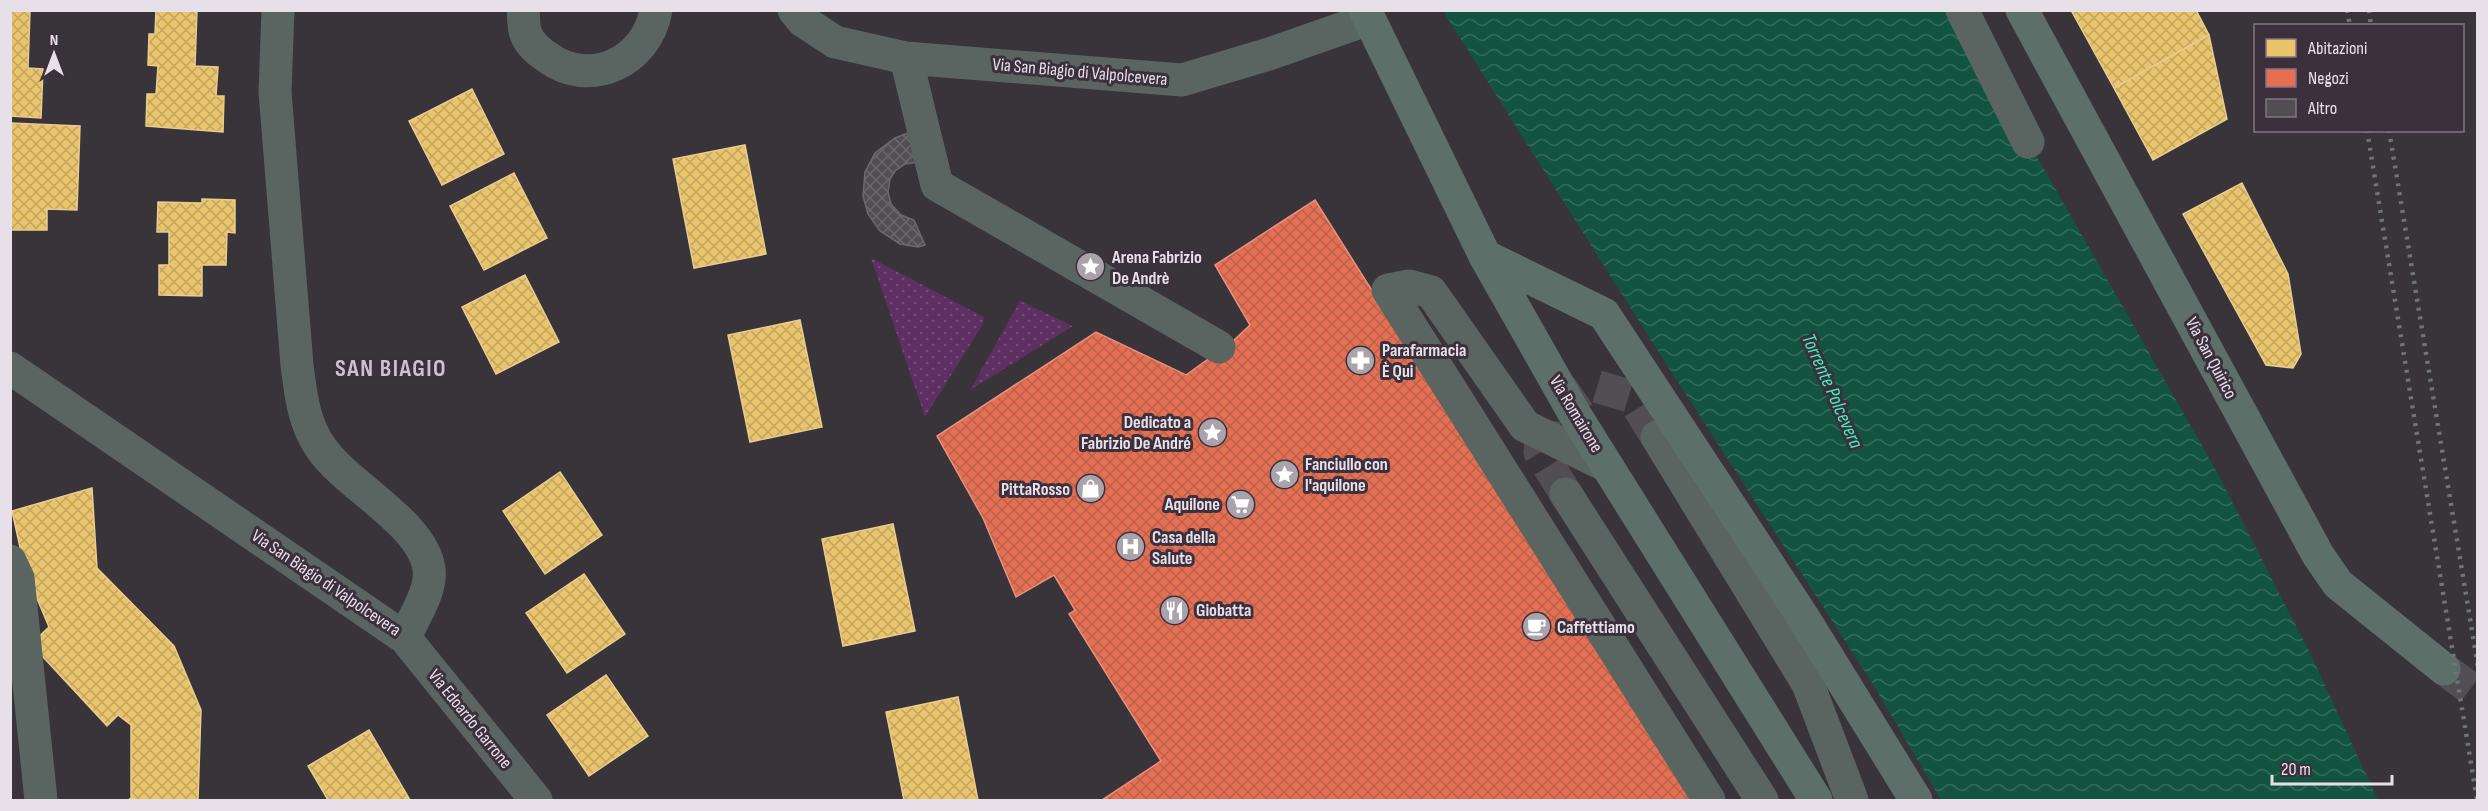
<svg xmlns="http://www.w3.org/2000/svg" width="2488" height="811" viewBox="0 0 2488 811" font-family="'Sofia Sans Condensed',sans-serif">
<defs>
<pattern id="grass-dots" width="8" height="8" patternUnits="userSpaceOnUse" patternTransform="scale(1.5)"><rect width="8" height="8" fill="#5e2f62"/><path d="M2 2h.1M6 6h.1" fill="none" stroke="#754d78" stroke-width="1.8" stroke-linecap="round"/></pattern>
<pattern id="water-waves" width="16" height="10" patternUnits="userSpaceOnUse" patternTransform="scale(1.5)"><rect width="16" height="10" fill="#125440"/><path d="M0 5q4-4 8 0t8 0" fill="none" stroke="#346c5c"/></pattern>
<pattern id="homes-cross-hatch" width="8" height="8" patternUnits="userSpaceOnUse" patternTransform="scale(1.5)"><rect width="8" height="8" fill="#e9c46a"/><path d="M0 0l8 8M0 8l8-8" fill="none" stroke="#c0a461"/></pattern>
<pattern id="shops-cross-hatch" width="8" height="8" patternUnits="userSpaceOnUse" patternTransform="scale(1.5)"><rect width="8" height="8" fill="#e76f51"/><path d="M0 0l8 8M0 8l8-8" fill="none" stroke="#b7624e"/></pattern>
<pattern id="building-cross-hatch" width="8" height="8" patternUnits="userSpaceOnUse" patternTransform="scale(1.5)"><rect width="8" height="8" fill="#534e54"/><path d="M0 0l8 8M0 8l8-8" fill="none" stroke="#6c676d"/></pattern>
</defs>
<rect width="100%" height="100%" fill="#39333a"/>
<path fill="url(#grass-dots)" d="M871,258L984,317L983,324L925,417Z
M1020,301L1073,326L970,390Z"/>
<path fill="url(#water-waves)" d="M1443,11H1956L1982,60L2217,472L2311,655L2378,800H1941L1874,686L1649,337Z"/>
<path fill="url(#homes-cross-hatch)" stroke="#e9cc90" stroke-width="1.5" d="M10,10H30L28,68L43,69L41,118L10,116Z
M156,10H197L195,66L218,67L216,96H224L223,132L146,126L147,94H156L158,66L148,65L149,34H155Z
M2071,10H2196L2209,35L2114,88Z
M2209,35L2227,119L2153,160L2114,88Z
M472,89L504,154L442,185L409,121Z
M10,123L80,126L77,210L47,209V230H10Z
M745,145L766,254L694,268L673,159Z
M514,173L547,238L484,270L450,206Z
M2242,183L2288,274L2301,354L2293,368L2266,365L2183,214Z
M202,199L235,200V233L227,232L226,265H202V296L159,295V265H169V232H157L158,202L202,203Z
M525,275L559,342L496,374L462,307Z
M800,320L822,427L750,442L728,335Z
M560,472L602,535L545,574L503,511Z
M92,488L97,568L174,646L201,710L198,800H128L131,798V725L118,715L107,726L31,644L49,627L25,570L12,511Z
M893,524L915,631L843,646L822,539Z
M584,574L625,634L567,673L526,613Z
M606,675L648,736L589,776L547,715Z
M958,697L978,800H904L886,712Z
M369,730L410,800H328L308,766Z"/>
<path fill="url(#shops-cross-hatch)" stroke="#e7917e" stroke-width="1.5" d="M1315,200L1693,800H1102L1161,761L1069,614L1075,610L1054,575L1016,597L983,518L937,436L1096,332L1186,375L1233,341L1250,325L1215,265Z"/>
<path fill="url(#building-cross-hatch)" stroke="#6d686e" stroke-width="1.5" d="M908,133L918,162L905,164L895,171L890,179L888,192L891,204L901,215L914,220L925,245L918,247L900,244L880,231L868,214L863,196L865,172L875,153L895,138Z"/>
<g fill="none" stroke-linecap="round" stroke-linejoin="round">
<path stroke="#534d54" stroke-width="33" stroke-dasharray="33 16" stroke-linecap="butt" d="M1566,494L1540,452L1545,417L1592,385L1632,397L1657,437"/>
<path stroke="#534d54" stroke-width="33" stroke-dasharray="33 16" stroke-linecap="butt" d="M2444,669L2478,694"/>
<path stroke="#5a6562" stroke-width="33" d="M278,10L275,92L297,365C301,395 303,422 321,448C347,486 423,523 429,569C432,592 413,617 405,638
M523,10C524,17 523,27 526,34C529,43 539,52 547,57C590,89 647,62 656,10
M794,10L803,21L835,42L906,58L1182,80L1269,54L1369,19
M1962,10L2028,142
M906,58L937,185L1219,347
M10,368L405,638L536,800
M1657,437L1808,684L1852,800
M1607,466L1525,426L1431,292L1409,286L1388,290L1709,800
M1566,494L1762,800
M10,561L18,578L41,800"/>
<path stroke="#5c6f69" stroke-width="33" d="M1365,10L1485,256L1574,413L1816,800
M2022,10L2318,555L2338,584L2444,669
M1485,256L1604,314L1803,617L1916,800"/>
<path stroke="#6f7474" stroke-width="4.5" stroke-dasharray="3 6" stroke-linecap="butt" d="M2347,10L2350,26
M2369,10L2371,26
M2367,130L2477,800
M2389,130L2478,667"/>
</g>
<defs>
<symbol id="sight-disc" viewBox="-11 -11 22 22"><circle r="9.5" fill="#aba3ab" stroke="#3c303d"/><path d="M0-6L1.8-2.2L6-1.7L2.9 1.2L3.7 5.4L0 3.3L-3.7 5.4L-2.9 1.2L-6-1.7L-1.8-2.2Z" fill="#fff"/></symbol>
<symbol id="pharmacy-disc" viewBox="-11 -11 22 22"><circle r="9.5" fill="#aba3ab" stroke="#3c303d"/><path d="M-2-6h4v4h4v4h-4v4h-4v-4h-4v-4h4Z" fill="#fff"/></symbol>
<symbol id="shop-disc" viewBox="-11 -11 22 22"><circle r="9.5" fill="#aba3ab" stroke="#3c303d"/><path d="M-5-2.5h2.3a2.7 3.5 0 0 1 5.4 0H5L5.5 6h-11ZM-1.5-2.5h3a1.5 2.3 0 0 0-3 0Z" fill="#fff"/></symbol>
<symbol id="supermarket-disc" viewBox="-11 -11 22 22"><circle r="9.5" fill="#aba3ab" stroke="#3c303d"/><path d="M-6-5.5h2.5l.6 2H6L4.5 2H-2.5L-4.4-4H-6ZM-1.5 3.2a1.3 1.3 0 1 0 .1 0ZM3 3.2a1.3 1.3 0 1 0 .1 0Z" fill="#fff"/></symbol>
<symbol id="hospital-disc" viewBox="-11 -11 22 22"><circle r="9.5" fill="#aba3ab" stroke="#3c303d"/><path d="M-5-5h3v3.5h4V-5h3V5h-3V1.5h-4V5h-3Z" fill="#fff"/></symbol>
<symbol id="restaurant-disc" viewBox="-11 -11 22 22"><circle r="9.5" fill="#aba3ab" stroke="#3c303d"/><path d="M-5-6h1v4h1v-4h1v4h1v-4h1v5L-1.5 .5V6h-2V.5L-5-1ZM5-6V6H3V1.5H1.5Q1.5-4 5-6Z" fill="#fff"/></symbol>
<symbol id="cafe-disc" viewBox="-11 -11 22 22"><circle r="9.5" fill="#aba3ab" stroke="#3c303d"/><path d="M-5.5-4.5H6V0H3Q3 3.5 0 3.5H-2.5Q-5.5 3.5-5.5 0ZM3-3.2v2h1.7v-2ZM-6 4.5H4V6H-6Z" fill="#fff"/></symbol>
</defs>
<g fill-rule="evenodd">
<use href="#sight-disc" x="1074" y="250" width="33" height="33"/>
<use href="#pharmacy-disc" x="1344" y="344" width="33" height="33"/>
<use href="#sight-disc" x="1196" y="416" width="33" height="33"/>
<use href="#sight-disc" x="1268" y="458" width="33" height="33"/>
<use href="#shop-disc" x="1074" y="472" width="33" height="33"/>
<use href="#supermarket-disc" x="1224" y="488" width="33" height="33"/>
<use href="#hospital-disc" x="1114" y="530" width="33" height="33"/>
<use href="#restaurant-disc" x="1158" y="594" width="33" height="33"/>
<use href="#cafe-disc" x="1520" y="610" width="33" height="33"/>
</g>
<g text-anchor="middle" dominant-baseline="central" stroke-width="6" stroke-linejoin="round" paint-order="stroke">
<g font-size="18" fill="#e8e0e8" stroke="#3c303d">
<text transform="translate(1080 72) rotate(5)">Via San Biagio di Valpolcevera</text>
<text transform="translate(2211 358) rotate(62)">Via San Quirico</text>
<text transform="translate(1576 414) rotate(59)">Via Romairone</text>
<text transform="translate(326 583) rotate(34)">Via San Biagio di Valpolcevera</text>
<text transform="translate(470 719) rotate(51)">Via Edoardo Garrone</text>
</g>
<g font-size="18" font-weight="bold" fill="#e8e0e8" stroke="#3c303d" text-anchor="start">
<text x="1112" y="257">Arena Fabrizio<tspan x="1112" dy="21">De Andrè</tspan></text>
<text x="1382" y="350">Parafarmacia<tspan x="1382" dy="21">È Qui</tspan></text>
<text x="1191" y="422" text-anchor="end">Dedicato a<tspan x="1191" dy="21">Fabrizio De André</tspan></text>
<text x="1305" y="464">Fanciullo con<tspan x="1305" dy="21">l'aquilone</tspan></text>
<text x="1070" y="489" text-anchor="end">PittaRosso</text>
<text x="1220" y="504" text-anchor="end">Aquilone</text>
<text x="1152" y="537">Casa della<tspan x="1152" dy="21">Salute</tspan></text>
<text x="1196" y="610">Giobatta</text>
<text x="1557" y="627">Caffettiamo</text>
</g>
<g font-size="20" font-style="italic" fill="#40efba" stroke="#3c303d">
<text transform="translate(1832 391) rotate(66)">Torrente Polcevera</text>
</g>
<g font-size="24" font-weight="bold" letter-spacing="1.5" fill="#cfc0d0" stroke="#3c303d">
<text x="391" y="368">SAN BIAGIO</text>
</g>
</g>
<rect width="2488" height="811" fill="none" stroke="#e8e0e8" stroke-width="24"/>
<rect x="2254" y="24" width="210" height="108" fill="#3c303d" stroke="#817681" stroke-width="1.5"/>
<rect x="2266" y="39" width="30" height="18" fill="#e9c46a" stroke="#817681" stroke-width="1.5"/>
<text x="2308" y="54" font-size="18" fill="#e8e0e8">Abitazioni</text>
<rect x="2266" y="69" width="30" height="18" fill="#e76f51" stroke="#817681" stroke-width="1.5"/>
<text x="2308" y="84" font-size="18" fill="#e8e0e8">Negozi</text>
<rect x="2266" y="99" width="30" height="18" fill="#534e54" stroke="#817681" stroke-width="1.5"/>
<text x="2308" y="114" font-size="18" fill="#e8e0e8">Altro</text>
<g transform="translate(54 54)" stroke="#3c303d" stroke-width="4.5" paint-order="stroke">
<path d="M0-4.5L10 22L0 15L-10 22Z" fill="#e8e0e8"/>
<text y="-9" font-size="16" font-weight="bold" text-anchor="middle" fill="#e8e0e8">N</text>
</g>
<path d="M2272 775v9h120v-9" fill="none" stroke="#e8e0e8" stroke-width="3"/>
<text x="2281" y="775" font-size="18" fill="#e8e0e8" stroke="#3c303d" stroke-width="4.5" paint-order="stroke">20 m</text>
</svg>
